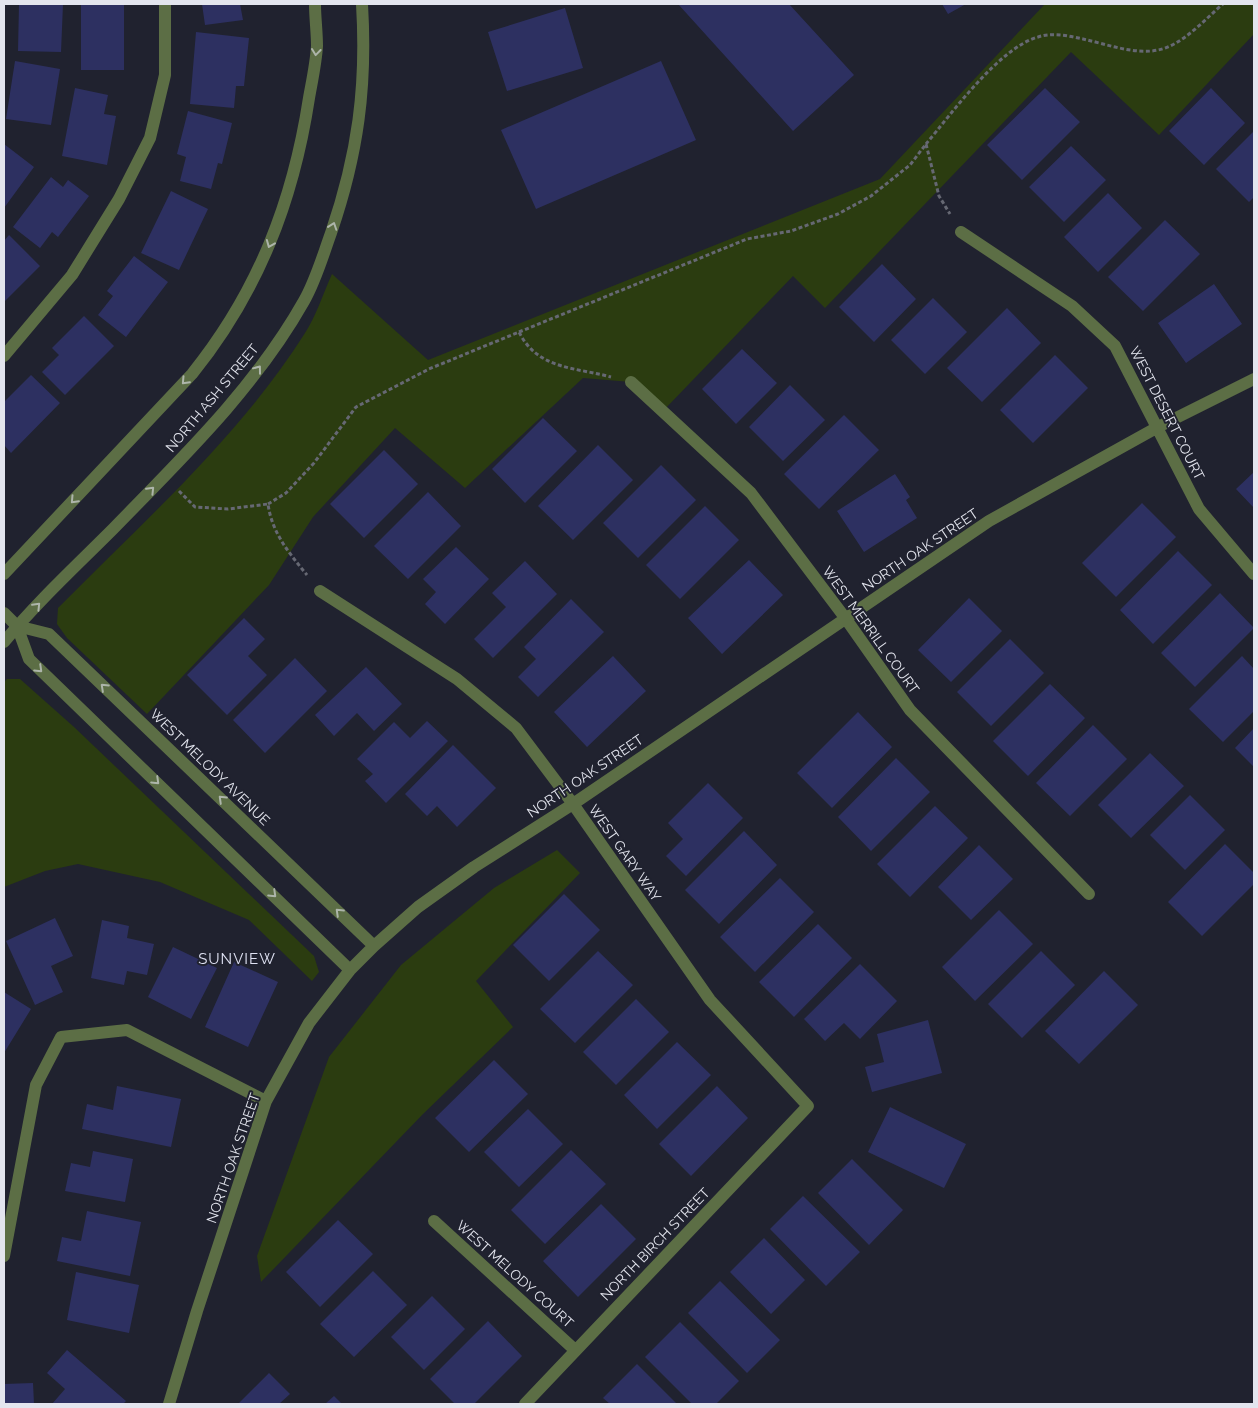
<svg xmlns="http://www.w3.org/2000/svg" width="1258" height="1408" viewBox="0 0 1258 1408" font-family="Raleway,sans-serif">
<rect width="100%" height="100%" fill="#20222f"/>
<path fill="#2b3c10" d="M1045,4H1254V34L1159,135L1071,52L825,308L793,276L663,411L631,382L583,378L465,488L395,428L313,517L269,585L147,714L67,638L57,624L58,608C142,523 241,435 305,333C316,316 323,294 332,274L428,360L880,179Z
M7,679H20L74,727L314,956L319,972L312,981L249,920L160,882L78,864L45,871L4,887V682Z
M557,850L580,873L476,981L513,1027L423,1114L261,1282L257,1256L329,1057L401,965L494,888Z"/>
<path fill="#2d3061" d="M19,4H63L61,52L18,51Z
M81,4H124V70H81Z
M202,4H240L243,20L205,25Z
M678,4H789L854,75L793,131Z
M942,4H966L948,14Z
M565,8L583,68L507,91L488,32Z
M196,32L249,38L244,86H236L234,108L190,104Z
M15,61L60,69L51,125L6,119Z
M661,61L696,140L536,209L501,130Z
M75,88L108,95L104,114L116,116L107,165L62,156Z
M1045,88L1080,122L1022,180L987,145Z
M1211,88L1245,123L1204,165L1169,131Z
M188,111L232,123L222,164L218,163L211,189L180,181L186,157L177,154Z
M1254,131V197L1249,202L1216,169Z
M4,144L34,167L4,208Z
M1071,146L1106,180L1064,222L1029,187Z
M51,177L63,187L68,180L89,196L58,237L52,232L40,248L13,227Z
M171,191L208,209L179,270L141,253Z
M1108,193L1142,228L1098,272L1064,237Z
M1165,220L1200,254L1143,311L1108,277Z
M9,235L40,266L4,302V241Z
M134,256L168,282L126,337L98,315L113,296L107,291Z
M882,264L916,299L874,342L839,307Z
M1214,284L1242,324L1186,363L1158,323Z
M933,298L967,332L925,374L891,340Z
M1007,308L1041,343L982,402L947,368Z
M84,316L114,346L65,395L42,372L59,355L52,348Z
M742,349L777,383L736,424L702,389Z
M1055,355L1088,388L1033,443L1000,410Z
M31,375L60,403L11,453L4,445V402Z
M790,385L825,420L783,461L749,427Z
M844,415L879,450L819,509L784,474Z
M543,418L577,451L525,503L492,469Z
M598,445L633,480L573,540L538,506Z
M384,450L418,484L364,538L330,504Z
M661,465L696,500L638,558L603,523Z
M1254,472V508L1236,489Z
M895,474L910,497L906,500L917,518L864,552L837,511Z
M428,492L461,526L408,579L374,546Z
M1142,503L1176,537L1116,597L1082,563Z
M705,506L739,540L680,599L646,565Z
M456,547L489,579L445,624L425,604L436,592L423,579Z
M1178,551L1212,585L1153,644L1120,610Z
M749,560L783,595L722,654L688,618Z
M525,561L557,594L493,658L474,639L506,607L492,593Z
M1220,593L1254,628L1195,687L1161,653Z
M969,598L1002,631L951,682L918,650Z
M571,599L604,632L538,697L518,677L536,659L524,647Z
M244,618L265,639L248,656L267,675L227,715L187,675Z
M1010,639L1044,673L991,726L957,692Z
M613,656L646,691L587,747L554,712Z
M1242,656L1254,669V711L1223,742L1189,709Z
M295,658L327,691L265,753L233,720Z
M366,667L402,704L374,731L357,713L334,736L315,715Z
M1050,684L1085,718L1028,776L993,741Z
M858,712L892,747L832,808L797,773Z
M427,721L448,741L386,803L365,781L373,774L357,759L394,722L410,738Z
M1093,725L1127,759L1070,816L1036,783Z
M1254,728V767L1235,748Z
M453,745L496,788L457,827L437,806L427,816L405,794Z
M1150,753L1184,786L1131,838L1098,805Z
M896,758L930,792L871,851L838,817Z
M708,783L743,818L686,876L666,856L683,839L668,823Z
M1190,795L1225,830L1185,870L1150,835Z
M935,806L968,838L910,897L877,864Z
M744,831L777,865L719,924L685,890Z
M1225,844L1254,873V884L1202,936L1168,902Z
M979,845L1013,879L971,920L938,887Z
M780,878L814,912L755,972L720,937Z
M564,894L600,930L549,981L513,945Z
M999,910L1033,944L975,1001L942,967Z
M55,918L73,956L51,966L63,992L35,1005L6,941Z
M102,920L129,926L127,938L154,944L147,975L127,971L124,985L91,978Z
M818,924L852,958L794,1017L759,982Z
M173,947L217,968L191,1019L148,997Z
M598,951L633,985L575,1043L540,1009Z
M1041,951L1075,985L1022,1038L988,1004Z
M234,962L278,982L248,1047L205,1027Z
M860,964L897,1001L860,1039L844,1023L825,1041L804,1019Z
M1104,971L1138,1005L1079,1064L1045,1031Z
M4,992L31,1009L4,1053Z
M636,999L669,1032L616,1085L583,1052Z
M928,1020L942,1073L872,1092L865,1067L884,1062L877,1034Z
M677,1042L711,1075L657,1129L624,1095Z
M494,1060L528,1094L469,1152L435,1118Z
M117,1086L181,1099L171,1147L82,1129L87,1104L113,1110Z
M717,1086L748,1118L691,1176L659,1144Z
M890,1107L966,1144L944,1188L868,1152Z
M528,1109L563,1144L519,1187L484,1152Z
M571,1150L606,1184L545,1244L511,1210Z
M93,1151L133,1159L125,1202L65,1191L71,1163L90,1167Z
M852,1159L903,1210L869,1245L818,1193Z
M803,1196L860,1252L826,1286L770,1229Z
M601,1204L636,1239L578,1297L543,1261Z
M87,1211L141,1222L130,1276L57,1261L62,1237L81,1241Z
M338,1220L373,1254L320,1307L286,1272Z
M764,1238L805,1280L771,1314L730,1272Z
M373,1271L407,1305L354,1357L320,1324Z
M76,1272L139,1285L129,1333L67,1320Z
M720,1281L780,1340L747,1373L688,1313Z
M432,1296L465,1329L424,1370L391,1337Z
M488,1321L522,1356L474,1404H455L430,1379Z
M680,1322L739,1381L716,1404H692L645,1357Z
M67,1350L126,1401L123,1404H52L65,1389L47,1373Z
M637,1364L677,1404H610L603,1398Z
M269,1373L290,1394L279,1404H238Z
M33,1383L34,1404H4V1384Z
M334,1396L342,1404H325Z"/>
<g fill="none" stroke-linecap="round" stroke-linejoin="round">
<path stroke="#666873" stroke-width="3" stroke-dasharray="4 2.5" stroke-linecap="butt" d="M926,144C952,113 999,48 1038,37C1053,32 1069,36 1083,39C1106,44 1135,55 1158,50C1183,45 1205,19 1223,4
M519,332L747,239L791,231L838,214L871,196L910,165L926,144L939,196L950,214
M179,491L195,507L228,509L268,504C272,533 289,553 307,575
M268,504L286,493L314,463L356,407L429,369L519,332C538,370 575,367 611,377"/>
<path stroke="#5c6e45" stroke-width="12" d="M961,232L1072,306L1115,346L1199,509L1254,574
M4,356L72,275L119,199L150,138L165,75V4
M631,382L751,493L846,619L910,710L1089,894
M4,574L192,374C258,292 293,202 309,98C312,81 316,63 317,46C317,32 315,18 315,4
M320,591L457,679L516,728L573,804L710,1000L808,1106L525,1404
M4,613L17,626L29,659L350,970
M17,626L49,634L374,946
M4,642C37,602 76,566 113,529C182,458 255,388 304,301C316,280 323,255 331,233C358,154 367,87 362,4
M434,1221L575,1350
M4,1256L36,1085L61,1037L127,1030L266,1101
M169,1404L197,1311L266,1101L309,1023L350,970L374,946L418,907L474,867L573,804L989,521L1158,427L1254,379"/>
</g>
<defs><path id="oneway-chevron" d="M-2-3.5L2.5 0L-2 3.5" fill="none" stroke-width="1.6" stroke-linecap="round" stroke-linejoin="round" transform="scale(1.25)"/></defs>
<g stroke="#adb5aa">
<use href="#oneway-chevron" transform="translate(316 52) rotate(97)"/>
<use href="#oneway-chevron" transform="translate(333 226) rotate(-71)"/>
<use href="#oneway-chevron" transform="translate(270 244) rotate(112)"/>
<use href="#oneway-chevron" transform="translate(258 369) rotate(-53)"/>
<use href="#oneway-chevron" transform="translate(185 381) rotate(133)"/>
<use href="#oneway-chevron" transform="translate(151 490) rotate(-46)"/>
<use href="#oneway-chevron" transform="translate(74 500) rotate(133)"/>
<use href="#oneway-chevron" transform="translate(37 606) rotate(-46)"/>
<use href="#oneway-chevron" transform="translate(39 669) rotate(44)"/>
<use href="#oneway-chevron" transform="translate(104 687) rotate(-137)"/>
<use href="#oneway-chevron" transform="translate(156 781) rotate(44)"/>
<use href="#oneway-chevron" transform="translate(222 799) rotate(-136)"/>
<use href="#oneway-chevron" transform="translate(273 894) rotate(44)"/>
<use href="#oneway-chevron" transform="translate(339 912) rotate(-136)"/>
</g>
<g text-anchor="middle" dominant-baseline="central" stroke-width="4" stroke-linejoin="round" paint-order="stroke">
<g font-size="14" fill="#e3e5ee" stroke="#20222f">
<text transform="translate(212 398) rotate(-50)">NORTH ASH STREET</text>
<text transform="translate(1167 413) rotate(63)">WEST DESERT COURT</text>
<text transform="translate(920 550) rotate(-34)">NORTH OAK STREET</text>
<text transform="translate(871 630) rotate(54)">WEST MERRILL COURT</text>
<text transform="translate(210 767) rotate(44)">WEST MELODY AVENUE</text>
<text transform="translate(585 776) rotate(-34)">NORTH OAK STREET</text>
<text transform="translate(625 853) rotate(55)">WEST GARY WAY</text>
<text transform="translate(233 1158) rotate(-71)">NORTH OAK STREET</text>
<text transform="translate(655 1244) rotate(-46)">NORTH BIRCH STREET</text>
<text transform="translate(515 1274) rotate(42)">WEST MELODY COURT</text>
</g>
<g font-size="15" letter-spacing="1" fill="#dfe2f3" stroke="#20222f">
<text x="237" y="959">SUNVIEW</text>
</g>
</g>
<rect width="1258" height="1408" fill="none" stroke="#e3e5ee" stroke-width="10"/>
</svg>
